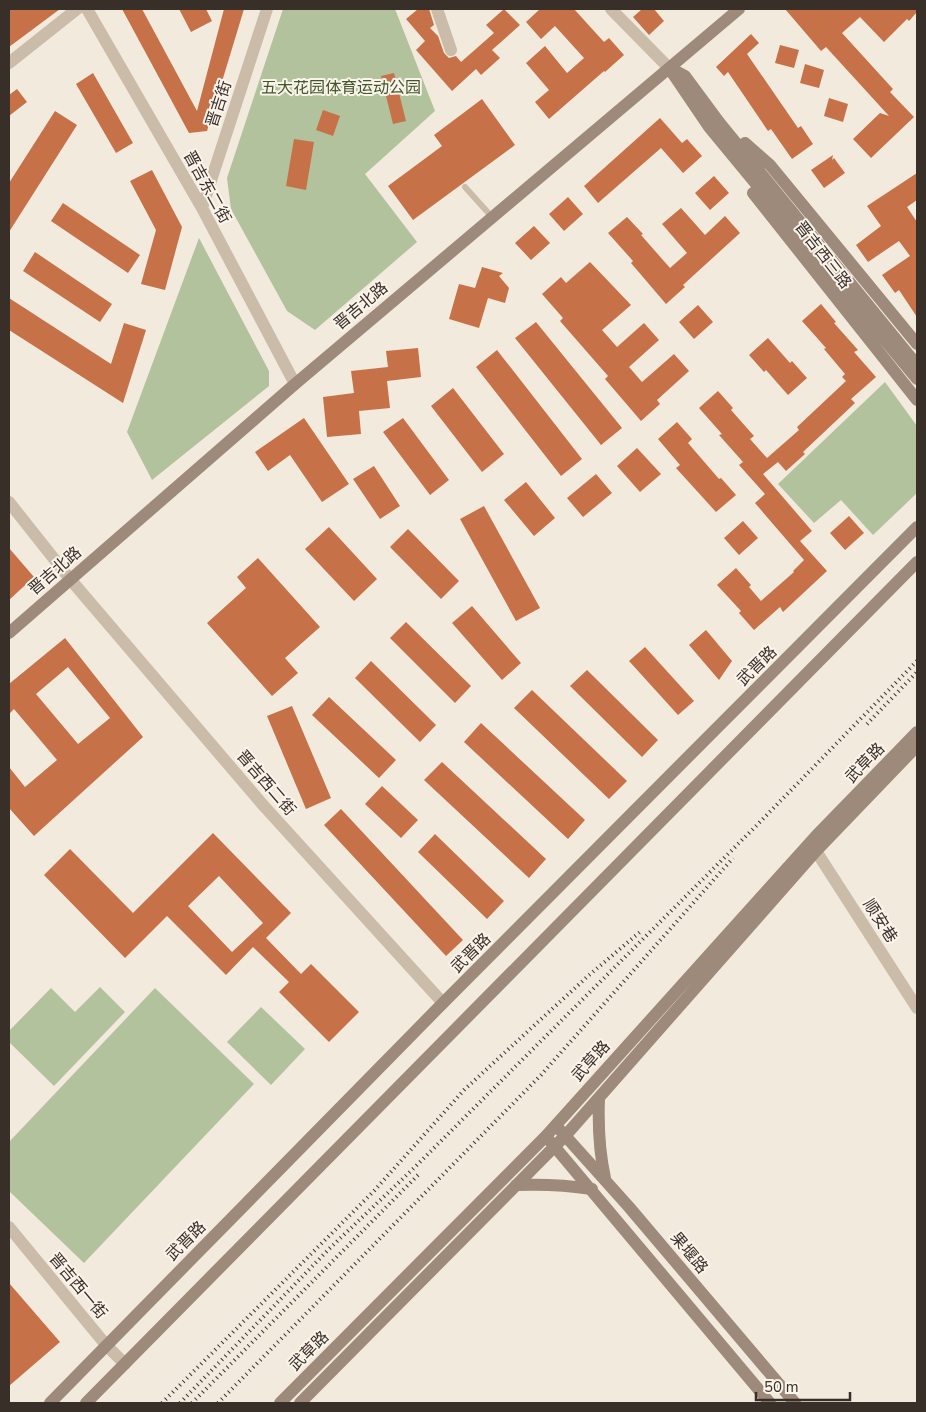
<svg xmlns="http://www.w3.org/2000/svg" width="926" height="1412" viewBox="0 0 926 1412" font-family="'Nunito Sans','Noto Sans SC',sans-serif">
<rect width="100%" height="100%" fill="#f2eadd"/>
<path fill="#b2c29d" d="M283,9H395L435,111L365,174L417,242L315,330L287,311L231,209L227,178Z
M199,238L269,371V386L152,480L127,432Z
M885,382L917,426V493L873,535L841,500L814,523L778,484Z
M100,987L125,1012L54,1086L9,1042V1031L51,988L75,1012Z
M155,988L254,1084L84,1263L9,1191V1142Z
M261,1007L305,1049L271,1085L227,1042Z"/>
<path fill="#c67148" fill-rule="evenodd" d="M9,9H60L9,47Z
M122,9H142L197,111L224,9H244L207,131L189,133Z
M179,9H206L212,21L191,32Z
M418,9H429L434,25L430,28L438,36L444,53L449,58L456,56L461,62L494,33L486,25L504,9L520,25L492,50L500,58L481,75L476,69L452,91L416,50L425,41L406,19Z
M540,9H574L604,42L609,38L624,55L605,72L604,71L549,119L535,102L549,90L526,63L545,46L567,73L584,58L555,26L541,39L526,22Z
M642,9H654L664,21L649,35L633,17Z
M785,9H917V12L909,21L907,19L884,42L860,17L842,33L893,89L890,92L914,117L871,158L853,139L880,113L889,116L826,47L821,51Z
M751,34L759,43L747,54L798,128L801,126L813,144L792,159L771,129L768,131L728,72L724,76L716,67Z
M780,45L799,50L794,68L775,63Z
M805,64L824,70L819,88L800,83Z
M93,73L133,143L116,153L76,84Z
M394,73L406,121L393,124L381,76Z
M17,89L27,102L9,116V95Z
M829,98L848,104L843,122L824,116Z
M482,99L515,145L413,220L388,186L442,146L434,135Z
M323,110L340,116L333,136L316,130Z
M55,111L77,125L9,232V183Z
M660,118L682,143L687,139L702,156L683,173L661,148L598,203L584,186Z
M294,139L314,142L306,190L286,186Z
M833,155L832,160L834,158L845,173L824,188L811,170Z
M152,170L182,227L165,290L141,284L156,230L130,181Z
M917,173V200L907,207L917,222V317L899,290L895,293L882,275L910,256L899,241L868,262L856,245L881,226L867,206Z
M714,176L729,193L710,210L695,193Z
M568,197L583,214L564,231L549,214Z
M63,203L140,255L128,273L51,221Z
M681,208L705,235L725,216L740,233L683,285L685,287L666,304L631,263L633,261L608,233L627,217L643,234L641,235L670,268L687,253L662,224Z
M534,226L550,243L531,260L515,243Z
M35,252L112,304L100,322L23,271Z
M590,262L631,305L602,330L617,347L644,323L659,340L629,367L642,382L674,354L689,371L657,400L660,404L641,421L605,379L608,376L560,321L563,318L542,294L561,277L566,283Z
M482,267L503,273L499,276L509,288L505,303L488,298L479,328L449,319L459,284L475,288Z
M9,298L111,364L124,323L146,330L123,403L9,330Z
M821,304L836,322L834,323L858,350L854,352L876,377L851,399L855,403L803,452L805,454L786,471L778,462L763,474L812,531L800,541L827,571L783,612L780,607L754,630L739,613L741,611L717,585L736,568L751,585L749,587L761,601L794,572L793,571L804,560L755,503L765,494L739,465L743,462L719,435L722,434L699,408L718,391L733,408L731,410L754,436L750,439L767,458L799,430L797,427L846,381L842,377L845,374L824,349L826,348L802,321Z
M698,305L713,322L694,339L679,322Z
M536,322L622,428L601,445L515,338Z
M768,338L790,363L792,361L807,378L788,395L766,370L764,372L749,355Z
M418,348L421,377L387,381L390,408L359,411L361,434L327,437L323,397L354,393L351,371L388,367L386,351Z
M497,350L582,459L561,476L476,367Z
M453,388L504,454L482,472L431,406Z
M304,418L349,484L322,502L290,455L268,471L255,452Z
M403,418L449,480L430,495L383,432Z
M677,422L692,439L688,443L719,479L721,478L736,495L716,512L676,468L680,465L658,439Z
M637,448L661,474L640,492L617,466Z
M374,466L400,506L380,519L353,479Z
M596,474L612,493L583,517L567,498Z
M526,482L555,518L534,536L504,500Z
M484,506L540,608L516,621L460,519Z
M849,516L864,533L845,550L830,533Z
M743,521L758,538L739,555L724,538Z
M329,527L377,579L354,601L305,549Z
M408,529L459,581L441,599L390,547Z
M9,548L34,577L9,600Z
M258,558L320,627L285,658L298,673L272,696L207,623L246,588L237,577Z
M472,606L521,663L502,680L452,623Z
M406,622L471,686L455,703L390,638Z
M706,630L732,661L719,680L689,645Z
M65,638L143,737L34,836L9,808V767L25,787L57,760L14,709L9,714V684ZM68,667L110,718L78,744L36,694Z
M645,647L694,701L678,715L629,661Z
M371,661L436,725L420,742L355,678Z
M587,670L658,740L642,757L570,686Z
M532,690L627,781L609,799L514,708Z
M329,697L396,760L379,778L312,715Z
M292,706L331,798L306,809L267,716Z
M481,723L585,820L568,839L464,742Z
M442,762L546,859L529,878L424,780Z
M382,786L418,820L401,838L365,804Z
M341,809L463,940L446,956L324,825Z
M213,833L291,913L266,938L301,974L311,964L359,1012L329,1042L279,992L289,982L253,947L226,975L167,916L125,958L44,875L70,849L133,913ZM219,876L263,923L232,952L188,906Z
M435,834L504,901L487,919L418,852Z
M9,1283L60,1342L9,1386Z"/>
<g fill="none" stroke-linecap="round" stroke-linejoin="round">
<path stroke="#cbbba9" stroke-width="6" d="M465,187L492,217"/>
<path stroke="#cbbba9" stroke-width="12" d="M87,9L202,208L295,384
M437,9L451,50
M611,9L669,68
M9,63L77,9
M202,208L267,9
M9,502L70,579L263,805L443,1003
M816,851L917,1008
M9,1227L106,1345L125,1364"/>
<path stroke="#9e8a7a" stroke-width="12" d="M669,68L709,127L917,379
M670,68L685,76L719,122L917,365
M745,143L770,165L917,344
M753,193L917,400
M9,633L295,384L739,9
M599,1098C598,1125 599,1151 605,1178
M560,1130L629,1207L795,1403
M549,1140L770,1403
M516,1185C542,1184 566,1185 592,1189
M50,1403L443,1003L917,527
M86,1403L917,562
M280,1403L546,1136L816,836L917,732
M300,1403L566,1135L816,851L917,746"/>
<path stroke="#382f29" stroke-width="4" stroke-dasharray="1 4" stroke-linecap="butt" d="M867,724L917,672
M162,1403L374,1191L464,1090L588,976L640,932
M180,1403L330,1248L414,1168L757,825L917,661
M192,1403L419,1174
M218,1403L541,1075L733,858"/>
</g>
<g text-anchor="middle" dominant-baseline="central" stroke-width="4" stroke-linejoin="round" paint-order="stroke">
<g font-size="16" fill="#43562c" stroke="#faf4ea">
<text x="341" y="88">五大花园体育运动公园</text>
</g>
<g font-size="16" fill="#382f29" stroke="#faf4ea">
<text transform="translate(219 104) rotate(-72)">晋吉街</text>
<text transform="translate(207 187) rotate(61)">晋吉东二街</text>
<text transform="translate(823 255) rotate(52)">晋吉西三路</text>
<text transform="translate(361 306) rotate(-40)">晋吉北路</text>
<text transform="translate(55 571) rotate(-41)">晋吉北路</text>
<text transform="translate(757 666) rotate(-45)">武晋路</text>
<text transform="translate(865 763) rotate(-46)">武草路</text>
<text transform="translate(266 783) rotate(49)">晋吉西二街</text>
<text transform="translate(880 921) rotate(57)">顺安巷</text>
<text transform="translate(471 953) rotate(-45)">武晋路</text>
<text transform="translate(591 1061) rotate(-48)">武草路</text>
<text transform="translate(186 1241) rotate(-45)">武晋路</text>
<text transform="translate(689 1253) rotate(50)">果堰路</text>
<text transform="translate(78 1286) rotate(50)">晋吉西一街</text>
<text transform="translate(309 1351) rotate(-45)">武草路</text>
</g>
</g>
<rect width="926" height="1412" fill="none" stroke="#382f29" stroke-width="20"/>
<path d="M756 1392v8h94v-8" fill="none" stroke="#382f29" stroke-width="2.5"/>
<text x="764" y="1392" font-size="15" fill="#382f29" stroke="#faf4ea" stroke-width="4" paint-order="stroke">50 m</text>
</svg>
